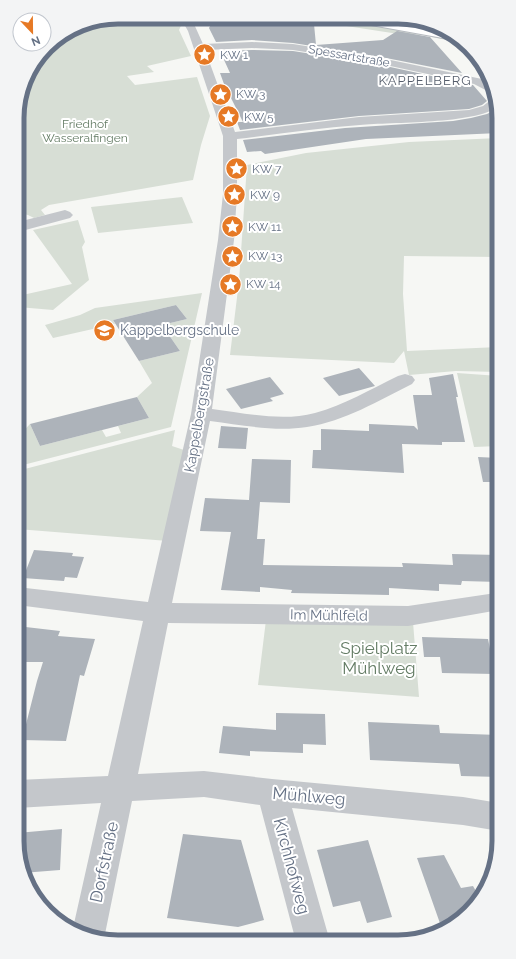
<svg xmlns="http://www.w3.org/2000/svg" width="516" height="959" viewBox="0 0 516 959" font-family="Raleway,sans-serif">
<rect width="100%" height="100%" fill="#f6f7f4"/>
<path fill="#d7ded5" d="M118,17H185L179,30L191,56L147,66L154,72L127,76L135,85L197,77L210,116L201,145L193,180L49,205L41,210L45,215L34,218L28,215L18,213V105L27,73L51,42L79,25Z
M294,18H339L459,39L466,44L422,35L392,33Z
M499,138V257L404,256L403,294L407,351L499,347V372L456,371L409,375L404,351L394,363L230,355L239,281L247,165L306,153L409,142Z
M182,197L193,223L98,233L91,207Z
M78,220L85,242L82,247L89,280L53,310L18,307V296L72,284L33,230Z
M202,293L171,427L23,465L17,453V438L30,424L40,446L102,430L106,437L121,433L118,426L149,418L137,397L152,383L139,361L180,351L162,325L187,319L176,305L113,320L115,324L53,338L45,325L80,315L95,308Z
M457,373L499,376V446L474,447Z
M175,430L172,446L190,452L168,541L17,529V471Z
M266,620L413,622L419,697L258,685Z"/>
<path fill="#adb3ba" d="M214,18H251L246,21L303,22V24H314L316,45L383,40L397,31L430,37L462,73L381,57L293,43L252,40L216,42L209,28Z
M252,50L293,51L381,65L473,85L487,101L482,105L469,109L359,116L240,130L237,122H243L224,84L220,73H230L220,51Z
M495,110L498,114L499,133L366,139L265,154L261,151L247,152L243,140L345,128L453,121L471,118L487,114Z
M176,305L187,319L162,325L180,351L139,361L113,320Z
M359,368L375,386L339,396L323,378Z
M453,374L458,397H456L465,442H442V445L402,444L404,473L312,468L313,450H321V429L369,431V424L414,426L418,430L413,395H432L429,378Z
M270,377L284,394L270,398L273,401L241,409L226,389Z
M137,397L149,418L40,446L30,424Z
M221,426L248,428L246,449L218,448Z
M478,457L499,458V482H483Z
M252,459L291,460L290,503L260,502L257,539H265L263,565L403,567L402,563L453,565L452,554L499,555V582L462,581L461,585L439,584V591L389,588V595L291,593L292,590L260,587V592L221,590L231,532L200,531L205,498L249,500Z
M34,550L73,553L72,556L84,557L77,578L65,577L64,581L23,578Z
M17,626L60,631L58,636L95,639L84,676L80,675L66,741L22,740L37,681L43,662H17Z
M422,637L488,639L495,674L442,673L440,657H424Z
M276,713L325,714L326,745L303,744V753L250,751V756L219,753L223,726L276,730Z
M368,722L439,725L440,733L499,735V777L461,776L459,764L370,760Z
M62,829L60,870L22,873L17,833Z
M183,834L241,840L264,920L238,927L167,918Z
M368,840L392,917L367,923L360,901L333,907L317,850Z
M444,855L461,888L473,886L480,898L478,903L442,929L417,858Z"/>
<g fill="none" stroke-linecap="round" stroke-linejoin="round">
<defs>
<path id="secondary" d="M344,18L369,19L445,32L458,39L454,40L349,21Z"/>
</defs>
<use href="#secondary" stroke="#b6bac0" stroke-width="2"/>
<path fill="#c4c7cb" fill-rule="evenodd" d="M184,17H194V24L203,44L252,42L293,44L381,58L482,79L494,85L495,95L474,84L381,64L293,50L252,48L205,50L235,132L359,117L469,110L483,106L492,99L496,98L497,107C476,124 391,122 360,125C319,128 278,134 237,139V194L234,240L212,409C245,413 282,422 315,413C344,405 371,389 398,376L405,374L412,376L415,380L412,384C378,401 345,421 307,427C275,432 242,425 210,421L172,603L408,606L489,594L499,591V610L408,626L168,623L138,774L204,771L272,779L463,797L499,803V831L463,825L292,808L329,938H295L260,805L204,797L132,801L105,934L102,940L73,928L101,803L17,808V780L108,776L143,621L17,605V587L148,602L191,414L218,240L223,194V136L188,31L184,24Z
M65,210L70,212L73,215L70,218L18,232V222Z"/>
<use href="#secondary" fill="#fff" fill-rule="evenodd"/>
</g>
<defs>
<symbol id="sight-disc" viewBox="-11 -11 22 22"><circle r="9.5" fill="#e67925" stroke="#fff"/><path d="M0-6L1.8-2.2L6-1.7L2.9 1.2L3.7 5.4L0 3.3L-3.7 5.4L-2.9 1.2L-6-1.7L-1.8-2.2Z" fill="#fff"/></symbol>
<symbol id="school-disc" viewBox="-11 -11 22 22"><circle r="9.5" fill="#e67925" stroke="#fff"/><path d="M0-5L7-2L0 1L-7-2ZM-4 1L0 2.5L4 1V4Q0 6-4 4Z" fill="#fff"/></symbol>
</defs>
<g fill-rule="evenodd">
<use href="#sight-disc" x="192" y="42" width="25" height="25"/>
<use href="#sight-disc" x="208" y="82" width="25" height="25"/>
<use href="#sight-disc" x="216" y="104" width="25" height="25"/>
<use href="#sight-disc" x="224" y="156" width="25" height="25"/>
<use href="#sight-disc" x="222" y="182" width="25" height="25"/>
<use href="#sight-disc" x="220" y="214" width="25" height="25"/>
<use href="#sight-disc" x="220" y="244" width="25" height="25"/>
<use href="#sight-disc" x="218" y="272" width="25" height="25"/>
<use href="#school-disc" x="92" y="318" width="25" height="25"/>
</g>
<g text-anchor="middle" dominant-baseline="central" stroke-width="4" stroke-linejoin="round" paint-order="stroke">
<g font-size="12" fill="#657185" stroke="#fff" text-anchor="start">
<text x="220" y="55">KW 1</text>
<text x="236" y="94">KW 3</text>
<text x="244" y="117">KW 5</text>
<text x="252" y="169">KW 7</text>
<text x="250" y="195">KW 9</text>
<text x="248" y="227">KW 11</text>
<text x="248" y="256">KW 13</text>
<text x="246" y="284">KW 14</text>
</g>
<g font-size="12" fill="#657185" stroke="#fff">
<text transform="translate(349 56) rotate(10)">Spessartstraße</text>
</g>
<g font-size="12" fill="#647c65" stroke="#fff">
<text x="85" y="124">Friedhof<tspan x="85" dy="14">Wasseralfingen</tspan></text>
</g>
<g font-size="13" letter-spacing="1" fill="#545c6a" stroke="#fff">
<text x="425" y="80">KAPPELBERG</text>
</g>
<g font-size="14" fill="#657185" stroke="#fff" text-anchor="start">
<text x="120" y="330">Kappelbergschule</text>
</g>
<g font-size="14" fill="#657185" stroke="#fff">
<text transform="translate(199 415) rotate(-80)">Kappelbergstraße</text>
<text transform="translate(329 615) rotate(1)">Im Mühlfeld</text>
</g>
<g font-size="17" fill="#647c65" stroke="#fff">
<text x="379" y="648">Spielplatz<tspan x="379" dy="20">Mühlweg</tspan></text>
</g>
<g font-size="17" fill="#657185" stroke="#fff">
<text transform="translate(309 796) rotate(5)">Mühlweg</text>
<text transform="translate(104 862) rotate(-78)">Dorfstraße</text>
<text transform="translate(292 866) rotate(75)">Kirchhofweg</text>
</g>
</g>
<path d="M0 0H516V959H0ZM118 24H398A94 94 0 0 1 492 118V841A94 94 0 0 1 398 935H118A94 94 0 0 1 24 841V118A94 94 0 0 1 118 24Z" fill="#f3f4f5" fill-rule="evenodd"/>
<path fill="none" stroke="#657185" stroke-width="5" d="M118 24H398A94 94 0 0 1 492 118V841A94 94 0 0 1 398 935H118A94 94 0 0 1 24 841V118A94 94 0 0 1 118 24Z"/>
<g transform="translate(32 32) rotate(158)"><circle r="19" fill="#ffffff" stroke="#c1c6ce"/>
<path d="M0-3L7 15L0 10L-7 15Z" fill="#e67925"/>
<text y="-6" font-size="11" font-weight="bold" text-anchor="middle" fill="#657185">N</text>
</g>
</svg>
